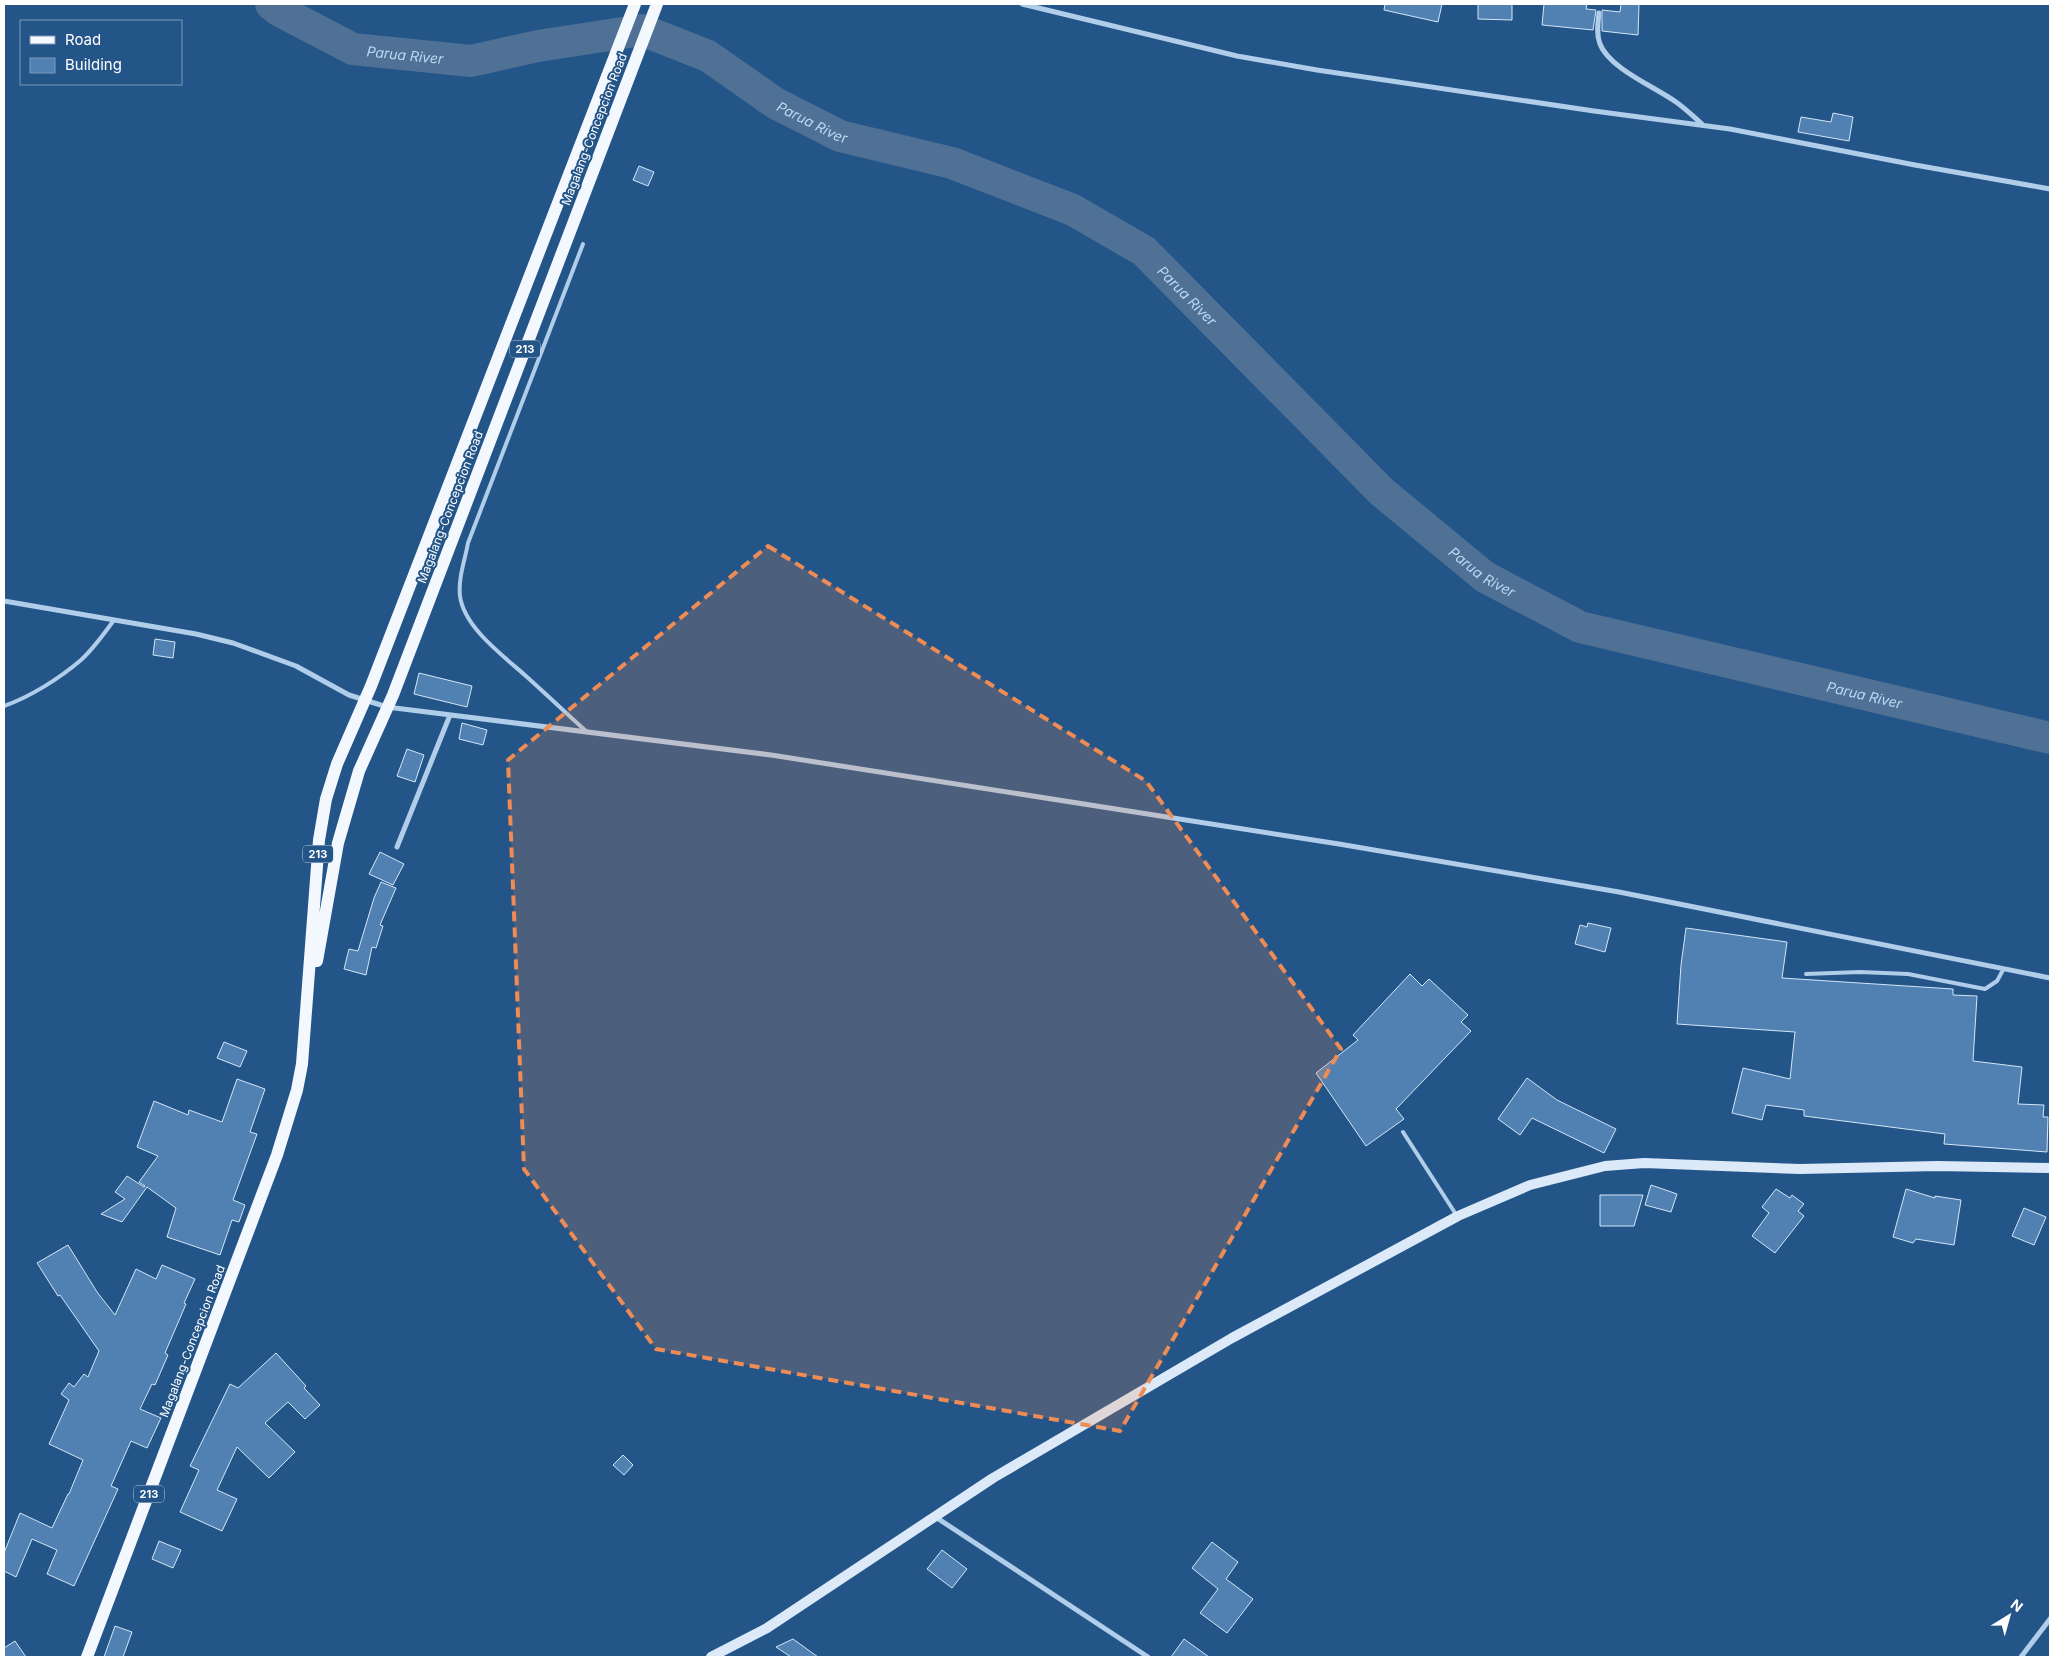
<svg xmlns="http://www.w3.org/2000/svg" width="2054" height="1661" viewBox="0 0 2054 1661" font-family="Inter,sans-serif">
<rect width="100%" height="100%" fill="#245588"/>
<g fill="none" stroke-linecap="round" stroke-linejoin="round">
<path stroke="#4f7195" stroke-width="32" id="s1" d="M271,4L280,11L353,49L471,61L538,46L642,30L708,56L775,103L840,136L952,163L1073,210L1144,251L1382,492L1485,577L1580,627L2050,738"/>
</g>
<path fill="#5081b2" stroke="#d4e6f7" d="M1385,4H1442L1438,22L1384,10Z
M1478,4H1512V20L1478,19Z
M1544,4H1587L1586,9L1596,10L1593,30L1542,25Z
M1621,4H1639L1638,35L1602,31V10L1620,12Z
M1833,113L1853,117L1849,141L1798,132L1801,117L1831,122Z
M639,166L654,172L648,186L633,180Z
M155,639L175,642L173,658L153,655Z
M419,673L472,686L467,707L414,694Z
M462,723L487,730L483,745L459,739Z
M407,749L424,755L415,782L397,776Z
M380,852L404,864L393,885L369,874Z
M381,882L396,888L380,925L383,926L376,948L372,947L366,975L344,969L349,949L358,951L374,898Z
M1588,923L1611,928L1605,952L1575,944L1580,925L1587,927Z
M1686,928L1787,942L1782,978L1953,989V995L1977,996L1973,1061L2022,1067L2018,1104L2044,1105L2043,1117H2048L2047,1152L1944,1144L1945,1134L1804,1116V1110L1766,1105L1762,1120L1732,1113L1743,1068L1790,1079L1795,1032L1677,1024L1681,965Z
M1410,974L1422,986L1429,979L1468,1015L1461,1022L1471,1031L1396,1109L1404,1119L1366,1146L1316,1073L1358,1040L1353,1035Z
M224,1042L247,1051L240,1067L217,1058Z
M1527,1078L1557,1100L1616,1129L1604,1153L1532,1118L1520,1135L1498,1119Z
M237,1079L265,1089L250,1132L257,1134L233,1200L245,1205L239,1222L232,1220L220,1255L167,1237L176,1208L147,1187L122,1222L101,1214L125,1199L115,1192L127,1176L144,1187L145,1186L139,1182L158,1156L137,1147L154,1101L188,1115L189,1110L222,1122Z
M1651,1185L1677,1194L1671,1212L1645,1205Z
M1776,1189L1790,1198L1792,1195L1804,1204L1798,1211L1804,1216L1775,1253L1752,1236L1769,1213L1762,1207Z
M1906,1189L1935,1198V1196L1961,1200L1954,1245L1916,1239L1913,1243L1893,1237Z
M1600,1195H1643L1634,1226H1600Z
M2024,1208L2046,1217L2034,1245L2012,1236Z
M68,1245L97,1292L115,1315L136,1269L156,1279L162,1265L195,1279L184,1303L186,1304L165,1353L168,1355L155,1385L152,1384L140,1409L161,1418L147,1448L131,1441L111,1486L118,1489L74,1586L47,1574L57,1550L32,1539L16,1577L4,1571V1553L20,1513L52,1528L68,1494H69L83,1460L49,1444L69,1400L61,1394L69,1383L74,1387L84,1374L88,1377L99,1351L60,1295L58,1296L37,1263Z
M276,1353L306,1386L304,1388L320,1405L305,1419L288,1402L265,1423L295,1452L269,1478L237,1447L217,1490L237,1499L222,1531L180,1512L199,1470L190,1466L230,1384L238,1388Z
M623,1455L633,1465L624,1475L613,1465Z
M159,1541L181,1550L173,1568L152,1559Z
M1212,1542L1238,1562L1226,1579L1253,1599L1227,1633L1200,1613L1218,1589L1192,1568Z
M942,1550L967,1569L952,1588L927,1569Z
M115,1626L132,1632L123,1657H104Z
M793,1639L818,1657H791L776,1647Z
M1184,1639L1209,1657H1171Z
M15,1641L26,1657H4V1648Z"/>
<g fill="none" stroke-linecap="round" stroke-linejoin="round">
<path stroke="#b0cdea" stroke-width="4" d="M583,244L468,543C465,560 458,578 460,596C464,628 505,657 527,677C547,695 567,714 587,732
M4,706C30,697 60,678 81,660C94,648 104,634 114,620
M1806,974L1860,972L1908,974L1985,989L1997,981L2003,970
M1403,1132L1457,1216"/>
<path stroke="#b0cdea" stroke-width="5" d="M1022,4L1237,56L1317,70L1594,111L1730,129L1915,165L2050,189
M1599,13C1598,23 1596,34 1600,44C1609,68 1655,87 1676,102C1686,109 1694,117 1703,125
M4,601L196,634L233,643L296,666L349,695L387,707L771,755L1339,844L1619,892L2050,978
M397,847L450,715
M934,1516L1148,1657
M2021,1657L2050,1619"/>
<path stroke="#dbe9f8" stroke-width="10" d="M711,1657L767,1628L993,1478L1232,1338L1458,1216L1530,1185L1605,1166L1644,1163L1800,1169L1938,1166L2050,1168"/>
<path stroke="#f3f8fe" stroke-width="12" d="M317,961L338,843L359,771L393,695L657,4
M87,1657L277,1155L297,1090L302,1064L319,840L326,799L337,764L371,686L635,4"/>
</g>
<path fill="#ef8b55" fill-opacity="0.2" stroke="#ef8b55" stroke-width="4" stroke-dasharray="10 6" stroke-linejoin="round" d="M768,546L1146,781L1341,1049L1120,1431L656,1349L524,1169L508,760Z"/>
<g text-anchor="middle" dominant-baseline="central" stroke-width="4" stroke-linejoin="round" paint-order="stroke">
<g fill="#245588" stroke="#bdccdb" stroke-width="1">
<rect x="510" y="340.5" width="30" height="17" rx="4"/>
<rect x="303" y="845.5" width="30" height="17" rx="4"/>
<rect x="134" y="1485.5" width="30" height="17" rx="4"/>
</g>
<g font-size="11" font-weight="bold" fill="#fff">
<text x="525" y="349">213</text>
<text x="318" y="854">213</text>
<text x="149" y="1494">213</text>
</g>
<g font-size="12" fill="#fff" stroke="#245588">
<text transform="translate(594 129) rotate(-69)">Magalang-Concepcion Road</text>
<text transform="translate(450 507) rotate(-69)">Magalang-Concepcion Road</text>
<text transform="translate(192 1341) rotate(-69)">Magalang-Concepcion Road</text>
</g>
<g font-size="14" font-style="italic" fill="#bcd7f1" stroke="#245588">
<text stroke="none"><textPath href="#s1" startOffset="146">Parua River</textPath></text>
<text stroke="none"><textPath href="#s1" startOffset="581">Parua River</textPath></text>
<text stroke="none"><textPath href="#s1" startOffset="1001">Parua River</textPath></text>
<text stroke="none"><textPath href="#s1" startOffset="1406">Parua River</textPath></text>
<text stroke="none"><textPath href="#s1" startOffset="1811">Parua River</textPath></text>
</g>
</g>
<rect width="2054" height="1661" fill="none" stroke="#ffffff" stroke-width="10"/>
<rect x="20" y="20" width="162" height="65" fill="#245588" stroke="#7c99b8"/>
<rect x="30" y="36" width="25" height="8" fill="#f3f8fe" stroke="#7c99b8"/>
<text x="65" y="45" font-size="15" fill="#ffffff">Road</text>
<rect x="30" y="58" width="25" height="15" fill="#5081b2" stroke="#7c99b8"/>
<text x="65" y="70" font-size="15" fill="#ffffff">Building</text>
<g transform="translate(2009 1616) rotate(37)" stroke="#245588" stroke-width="4" paint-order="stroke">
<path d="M0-4L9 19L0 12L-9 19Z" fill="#ffffff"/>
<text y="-8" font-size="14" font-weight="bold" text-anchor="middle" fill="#ffffff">N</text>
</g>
</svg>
